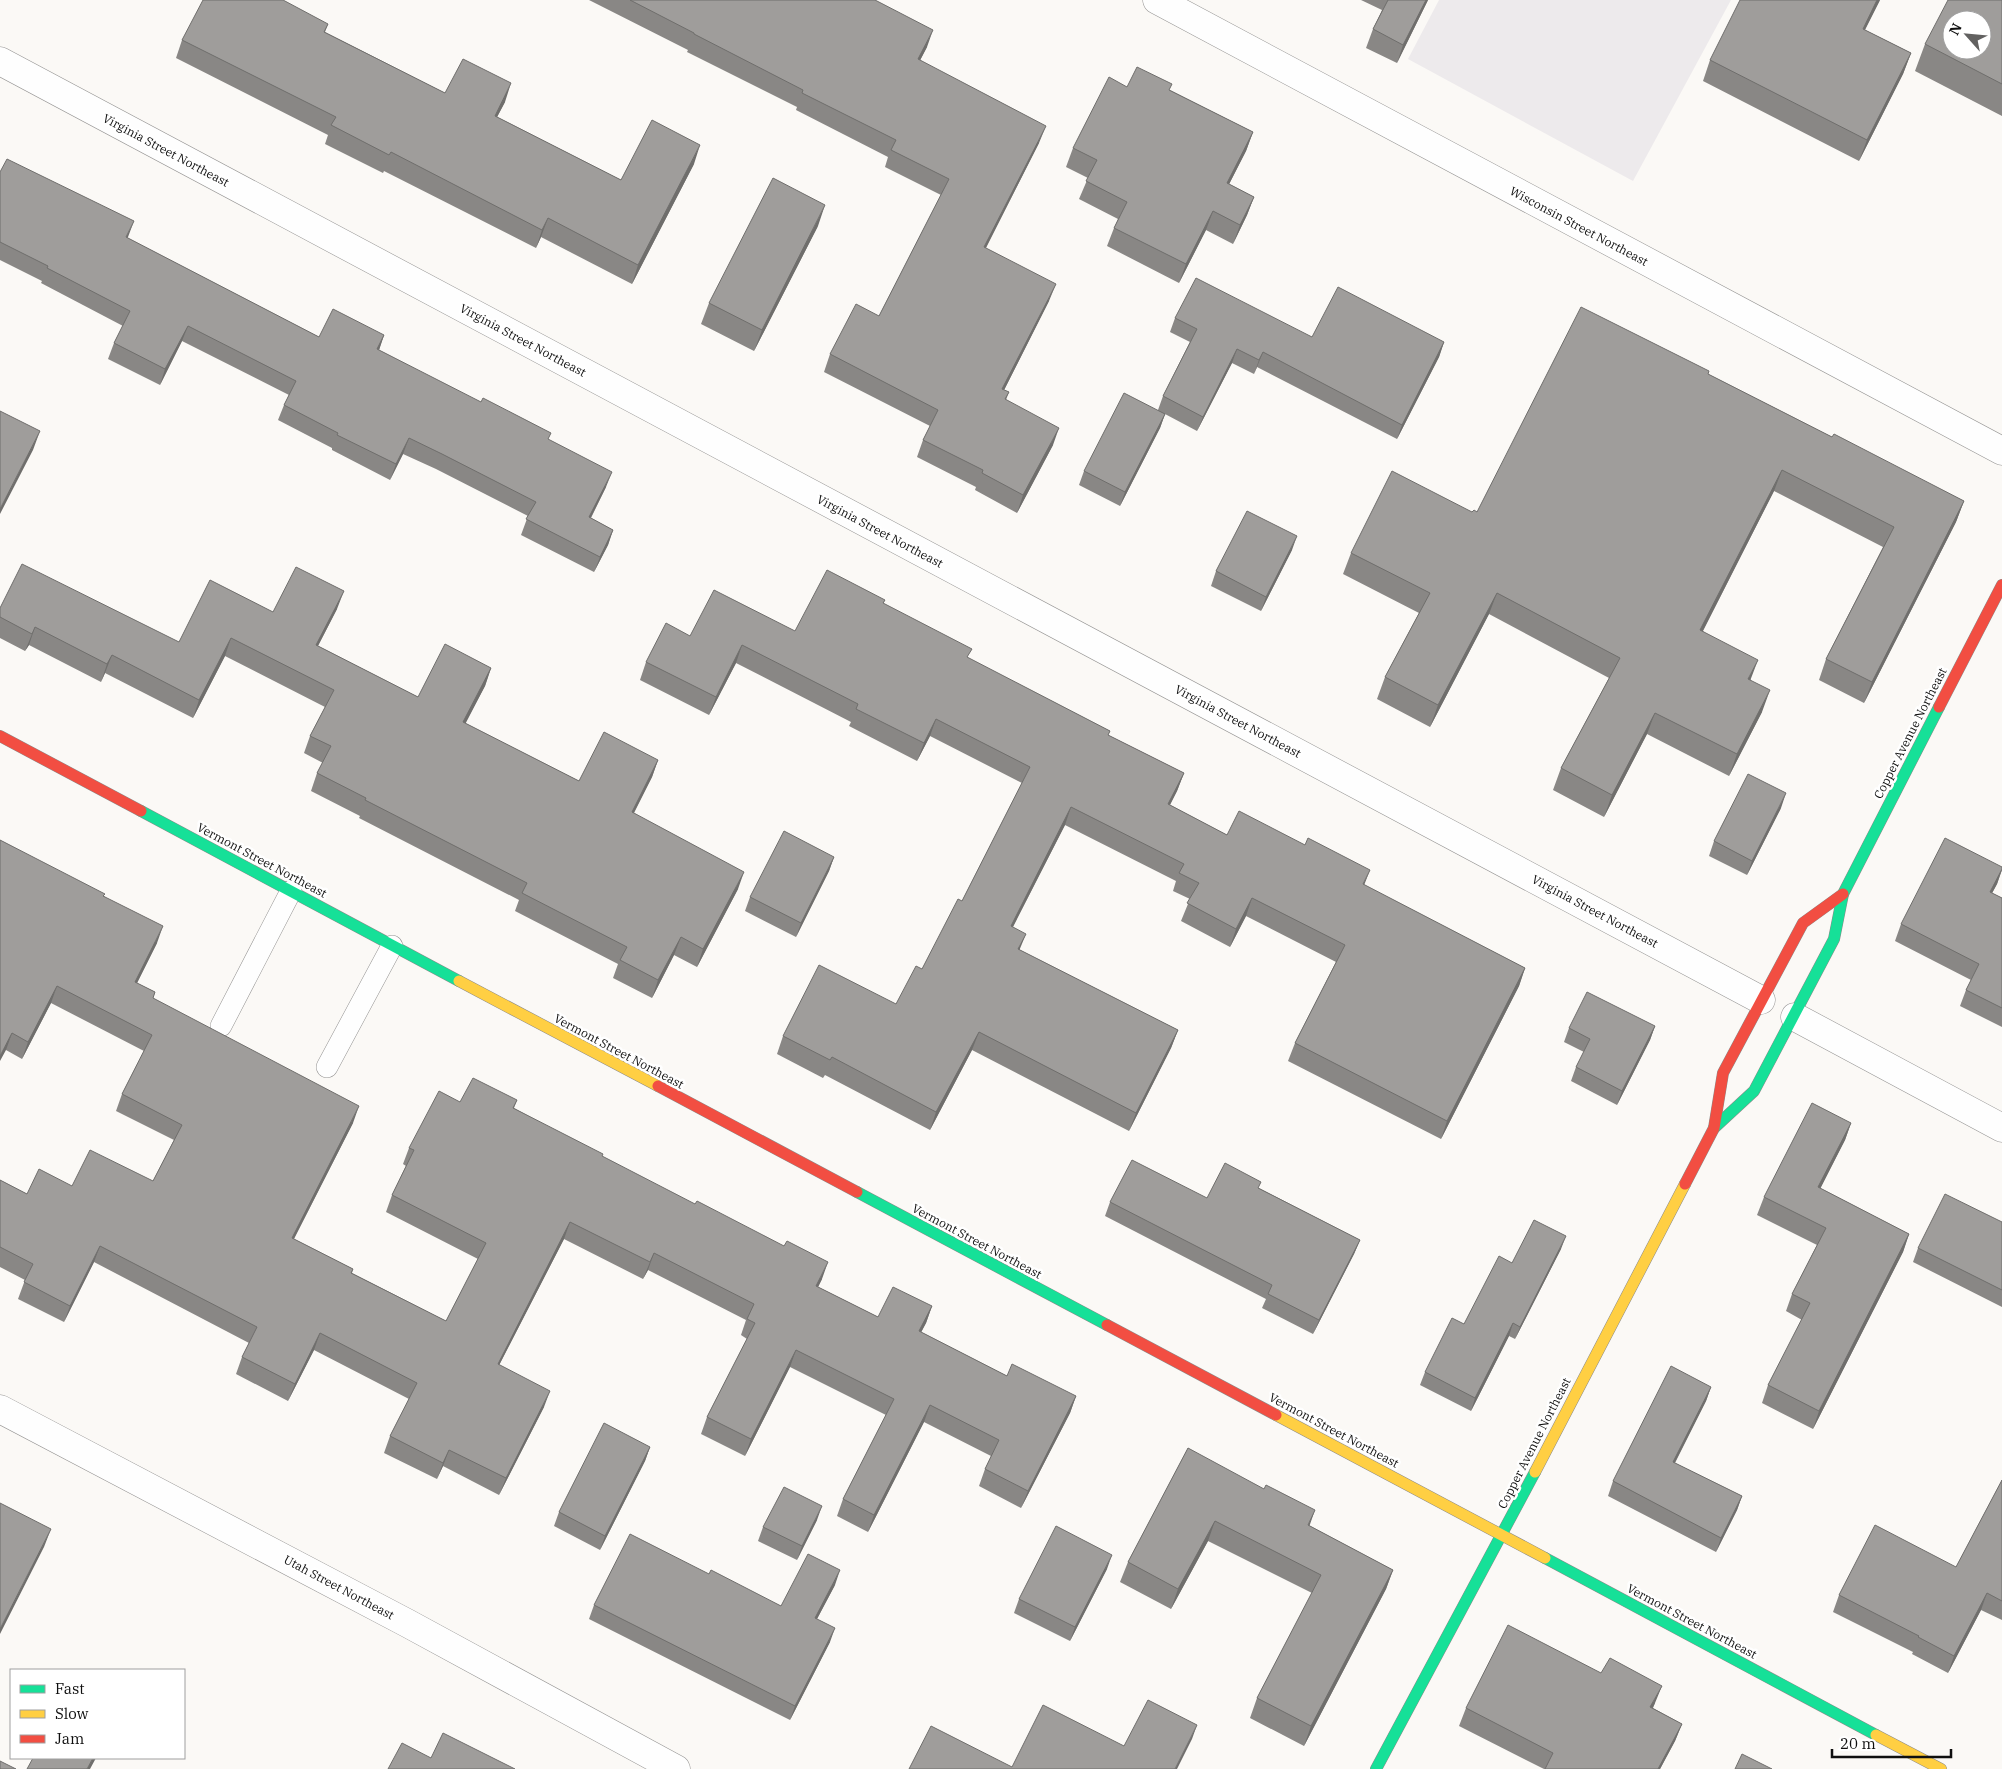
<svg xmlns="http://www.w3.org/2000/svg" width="2002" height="1769" viewBox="0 0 2002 1769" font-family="'IBM Plex Serif',serif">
<rect width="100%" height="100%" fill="#fbf9f6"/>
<path fill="#edeaec" d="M1439,0H1731L1633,181L1408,59Z"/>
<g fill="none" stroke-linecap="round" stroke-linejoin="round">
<defs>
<path id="lane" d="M221,1026L291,891
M327,1067L392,946"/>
<path id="street" d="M1157,0L2002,451
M0,61L1761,1000
M1795,1017L2002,1128
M0,1409L407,1623L676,1769"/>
<path id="fast" d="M141,811L459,981
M1714,1128L1754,1091L1834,939L1843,894L1939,707
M857,1192L1107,1325
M1545,1558L1876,1735
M1376,1769L1535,1472"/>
<path id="slow" d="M459,981L658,1086
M1276,1415L1545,1558
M1535,1472L1685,1184
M1876,1735L1941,1769"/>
<path id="jam" d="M1939,707L2002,585
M0,736L141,811
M658,1086L857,1192
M1685,1184L1714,1128L1723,1073L1803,923L1843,894
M1107,1325L1276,1415"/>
</defs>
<use href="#lane" stroke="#959493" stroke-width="22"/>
<use href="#street" stroke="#959493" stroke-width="29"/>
<use href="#fast" stroke="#8c8b8a" stroke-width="12"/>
<use href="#slow" stroke="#8c8b8a" stroke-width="12"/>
<use href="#jam" stroke="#8c8b8a" stroke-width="12"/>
<use href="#lane" stroke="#fefefe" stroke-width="21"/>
<use href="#street" stroke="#fefefe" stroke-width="28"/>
<use href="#fast" stroke="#16e098" stroke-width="11"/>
<use href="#slow" stroke="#ffcf43" stroke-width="11"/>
<use href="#jam" stroke="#f24e42" stroke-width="11"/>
</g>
<path fill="#898785" d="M589,0H875L927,47L920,60L1039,143L986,248L1049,301L1004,390L1009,392L1006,400L1053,445L1017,513L975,490L976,487L917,457L923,440L930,426L824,372L830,354L879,316L941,195L885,167L888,157L796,110L797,107L687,52L688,50Z
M1361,0H1428L1397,63L1366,48L1373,29L1382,10Z
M1880,0L1865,30L1911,53L1903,74L1859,161L1703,81L1710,60Z
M2002,0V116L1915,71L1925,44Z
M328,24L325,32L445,93L505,102L497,117L621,180L694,164L632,284L541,237L536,248L384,171L383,173L325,144L328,135L176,58L182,40Z
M1127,87L1170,90L1253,132L1246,151L1229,184L1254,197L1247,215L1233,244L1206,230L1179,283L1107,246L1114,228L1118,219L1079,199L1088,178L1066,167L1073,148Z
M0,172L319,337L384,335L379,350L549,440L606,487L591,518L613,530L608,545L594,572L521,535L528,516L436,469L403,454L390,480L332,450V448L278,420L284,405L289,395L182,341L160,385L108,359L114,343L123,326L41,283L42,281L0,260Z
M818,226L754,351L701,324L709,303Z
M1175,318L1312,337L1444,342L1439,357L1397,439L1257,367L1254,374L1232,363L1197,431L1165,414L1160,428L1120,506L1079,485L1084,471L1158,410L1163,396L1190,342L1170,332Z
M1708,374L1832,437L1964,501L1956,522L1864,703L1819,680L1826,659L1883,547L1774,491L1703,631L1751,680L1762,712L1729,776L1647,734L1604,817L1553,790L1561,768L1609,678L1489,614L1430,727L1377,699L1385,677L1419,613L1343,574L1351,553L1472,512H1477Z
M1292,550L1261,611L1211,586L1216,571Z
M885,600L883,604L968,658L1110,731L1108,735L1184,773L1177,791L1170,805L1227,835L1364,885L1525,968L1519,986L1441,1139L1288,1061L1295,1043L1336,962L1246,916L1230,947L1181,921L1190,899L1173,891L1176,881L1065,825L1013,927L1020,950L1178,1030L1171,1048L1129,1131L972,1050L930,1130L825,1075L823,1078L777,1054L783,1036L896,1004L922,969L962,901L1022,783L930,736L917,761L849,726L851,722L736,663L709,715L640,680L646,662L690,636L795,631Z
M0,608L179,642L273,612L337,609L318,646L418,697L491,668L485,686L465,723L579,781L658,760L652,777L634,813L738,889L697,967L674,955L652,998L613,978L618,964L515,911L519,900L359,818L360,816L311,791L317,773L323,763L304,753L310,736L325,707L225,656L193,718L105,673L101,682L29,645L25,651L0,638Z
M1781,808L1747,875L1709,856L1714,841Z
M0,840L104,896L157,943L137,983L155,992L153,998L353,1123L294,1239L353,1269L352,1273L446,1321L478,1259L386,1212L392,1195L406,1166L403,1164L409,1148L460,1102L517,1100L514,1108L822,1279L818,1287L878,1317L932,1306L926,1323L921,1332L1007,1376L1076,1396L1070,1413L1021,1508L979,1486L985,1469L991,1456L924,1422L868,1532L837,1516L843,1499L886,1415L790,1367L745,1456L701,1434L707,1417L747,1339L741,1335L746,1320L648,1270L643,1279L564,1239L499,1365L544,1407L499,1495L443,1466L437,1479L384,1453L390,1436L409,1399L314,1350L288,1401L236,1374L242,1357L249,1343L94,1262L64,1322L18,1299L25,1280L0,1267V1180L27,1194L72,1186L153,1181L174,1140L116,1111L122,1094L144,1051L51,1003L22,1059L6,1050Z
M834,857L829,871L796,937L745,911L750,897Z
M2002,870L1997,884L1992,893L2002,898V1027L1960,1006L1966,990L1971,980L1895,941L1901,924Z
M1655,1026L1650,1040L1617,1105L1571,1081L1576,1067L1584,1052L1564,1042L1569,1028Z
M1851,1123L1845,1140L1820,1188L1909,1234L1903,1252L1813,1429L1762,1403L1768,1385L1802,1320L1786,1311L1792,1294L1817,1245L1757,1215L1764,1197Z
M1259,1188L1360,1240L1354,1254L1313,1334L1262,1308L1266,1299L1105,1216L1110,1202L1207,1198Z
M2002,1222V1307L1913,1262L1918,1248Z
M1561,1249L1515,1339L1509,1336L1471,1411L1420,1385L1425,1372L1464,1324L1512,1263Z
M1711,1387L1706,1401L1675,1463L1742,1496L1737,1510L1716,1552L1608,1496L1613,1481Z
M650,1447L645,1461L600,1550L554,1526L559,1512Z
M1188,1448L1310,1526L1393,1570L1386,1589L1304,1746L1250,1718L1257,1698L1312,1593L1208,1541L1171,1609L1120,1582L1128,1562Z
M2002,1480V1620L1981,1610L1948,1673L1912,1654L1913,1652L1833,1612L1839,1595L1956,1567Z
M817,1520L797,1560L758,1541L763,1527Z
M1107,1569L1070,1641L1014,1613L1019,1599Z
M709,1574L781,1606L835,1585L817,1619L830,1642L790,1720L589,1619L594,1605Z
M1655,1703L1653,1708L1682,1724L1675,1741L1660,1769H1544L1459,1726L1466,1708Z"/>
<path fill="#6f6e6c" d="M1426,0H1428L1397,63L1403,45Z
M1877,0H1880L1855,49L1863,29Z
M933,30L927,47L912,76L918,59Z
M1911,53L1903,74L1859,161L1867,140Z
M511,83L505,102L488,134L495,116Z
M1046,126L1039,143L977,265L984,247Z
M1253,132L1246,151L1220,202L1227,183Z
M700,145L694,164L632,284L638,265Z
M1254,197L1247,215L1233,244L1240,225Z
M825,205L818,226L754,351L762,330Z
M1213,211L1206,230L1179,283L1186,264Z
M548,218L541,237L536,248L542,230Z
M134,221L128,237L120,252L126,237Z
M1056,284L1049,301L996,406L1002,389Z
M188,326L182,341L160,385L165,369Z
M384,335L379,350L377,349Z
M1444,342L1439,357L1397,439L1402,425Z
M1237,349L1232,363L1197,431L1203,417Z
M1263,352L1257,367L1254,374L1259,360Z
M1165,414L1160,428L1120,506L1125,492Z
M1059,428L1053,445L1017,513L1023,495Z
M40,431L33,450L0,514V509Z
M409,438L403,454L390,480L396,464Z
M1782,470L1774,491L1692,652L1700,630Z
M612,472L606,487L583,533L589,517Z
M1964,501L1956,522L1864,703L1872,682Z
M613,530L608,545L594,572L600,557Z
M1297,536L1292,550L1261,611L1266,597Z
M344,591L337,609L309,663L316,645Z
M1497,593L1489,614L1430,727L1438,705Z
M35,627L29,645L25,651L32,634Z
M231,638L225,656L193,718L199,700Z
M742,645L736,663L709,715L716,697Z
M112,655L105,673L101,682L107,664Z
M1758,660L1750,681L1748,679Z
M491,668L485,686L457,740L463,722Z
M1770,690L1762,712L1729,776L1737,754Z
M1655,713L1647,734L1604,817L1612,795Z
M936,719L930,736L917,761L924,743Z
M658,760L652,777L625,830L632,812Z
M1184,773L1177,791L1161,822L1168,804Z
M1786,793L1781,808L1747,875L1752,861Z
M1071,807L1065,825L1004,944L1011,926Z
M834,857L829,871L796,937L801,923Z
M2002,869L1997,884L1984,908L1990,892Z
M1370,870L1363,888V884Z
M744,872L738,889L697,967L703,949Z
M1252,898L1246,916L1230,947L1236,929Z
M163,926L157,943L129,999L135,982Z
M1026,934L1019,951L1018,949Z
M681,937L674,955L652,998L658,980Z
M1525,968L1519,986L1441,1139L1447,1121Z
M57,986L51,1003L22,1059L28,1042Z
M1655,1026L1650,1040L1617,1105L1622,1091Z
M1178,1030L1171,1048L1129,1131L1136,1113Z
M979,1032L972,1050L930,1130L936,1112Z
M12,1033L6,1050L0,1061V1056Z
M359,1106L353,1123L286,1254L292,1238Z
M1851,1123L1845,1140L1812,1205L1818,1187Z
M570,1222L564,1239L491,1381L498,1364Z
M1909,1234L1903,1252L1813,1429L1819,1411Z
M1566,1236L1561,1249L1515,1339L1520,1327Z
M1360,1240L1354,1254L1313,1334L1319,1320Z
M100,1246L94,1262L64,1322L70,1306Z
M654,1253L648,1270L643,1279L650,1262Z
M828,1262L822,1279L810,1303L816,1286Z
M932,1306L926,1323L913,1348L919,1331Z
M1513,1323L1509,1336L1471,1411L1475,1398Z
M320,1333L314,1350L288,1401L295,1384Z
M796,1350L790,1367L745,1456L751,1439Z
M1711,1387L1706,1401L1668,1476L1673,1462Z
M550,1391L544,1407L499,1495L506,1478Z
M1076,1396L1070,1413L1021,1508L1028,1491Z
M930,1405L924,1422L868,1532L874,1515Z
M650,1447L645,1461L600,1550L605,1536Z
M449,1450L443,1466L437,1479L443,1463Z
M1742,1496L1737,1510L1716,1552L1721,1538Z
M822,1506L817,1520L797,1560L802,1546Z
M1315,1510L1308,1530V1525Z
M1215,1521L1208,1541L1171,1609L1178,1589Z
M51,1529L44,1547L0,1634V1629Z
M1112,1555L1107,1569L1070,1641L1075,1627Z
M840,1570L835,1585L810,1632L815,1618Z
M1393,1570L1386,1589L1304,1746L1311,1726Z
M1987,1593L1981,1610L1948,1673L1954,1656Z
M835,1628L830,1642L790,1720L795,1706Z
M1662,1686L1655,1703L1644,1725L1650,1707Z
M1682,1724L1675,1741L1660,1769H1658Z
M1197,1725L1192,1739L1177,1769H1175Z
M93,1758H96L90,1769H87Z"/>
<path fill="#9f9d9b" stroke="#6f6e6c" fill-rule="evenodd" d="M203,0H283L328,24L324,32L445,93L463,59L511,83L495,116L621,180L652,120L700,145L638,265L548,218L542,230L391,152L389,155L331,125L336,117L182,40Z
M630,0H875L933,30L918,59L1046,126L984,247L1056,284L1002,389L1009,392L1005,399L1059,428L1023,495L982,473L983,470L923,440L938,410L830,354L856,304L879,316L949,179L891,150L896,140L802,93L803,90L694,34V33Z
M1388,0H1426L1403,45L1373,29Z
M1740,0H1877L1863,29L1911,53L1867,140L1710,60Z
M1948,0H2002V84L1925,44ZM1952,20H1982V50H1952Z
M1137,67L1172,84L1169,90L1253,132L1227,183L1254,197L1240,225L1213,211L1186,264L1114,228L1127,202L1086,181L1097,160L1073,148L1109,77L1127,87Z
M7,159L134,221L126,237L319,337L333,309L384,335L377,349L481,402L483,398L551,433L548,439L612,472L589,517L613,530L600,557L526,519L536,502L442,454L409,438L396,464L337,435L338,433L284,405L296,381L188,326L165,369L114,343L130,311L47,268L48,266L0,242V172Z
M773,178L825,205L762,330L709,303Z
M1196,278L1312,337L1338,287L1444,342L1402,425L1263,352L1259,360L1237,349L1203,417L1163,396L1197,329L1175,318Z
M1581,307L1709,371L1708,374L1832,437L1834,434L1964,501L1872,682L1826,659L1894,527L1782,470L1700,630L1758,660L1748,679L1770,690L1737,754L1655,713L1612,795L1561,768L1620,658L1497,593L1438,705L1385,677L1430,593L1351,553L1392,471L1472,512L1474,510L1477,512Z
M1124,393L1165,414L1125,492L1084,471Z
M0,411L40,431L0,509Z
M1247,511L1297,536L1266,597L1216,571Z
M22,564L179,642L210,580L273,612L296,567L344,591L316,645L418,697L445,644L491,668L463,722L579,781L604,732L658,760L632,812L744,872L703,949L681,937L658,980L620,960L627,947L522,893L527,883L365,800L366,798L317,773L331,746L310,736L334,690L231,638L199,700L112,655L107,664L35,627L32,634L0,617V608Z
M827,570L885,600L883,603L972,649L967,657L1110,731L1108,735L1184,773L1168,804L1227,835L1239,811L1305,845L1308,838L1370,870L1363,884L1525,968L1447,1121L1295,1043L1345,945L1252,898L1236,929L1187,903L1199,883L1179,873L1184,864L1071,807L1011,926L1026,934L1018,949L1178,1030L1136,1113L979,1032L936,1112L832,1057L830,1060L783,1036L819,965L896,1004L916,966L922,969L958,899L962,901L1030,767L936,719L924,743L856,709L858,704L742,645L716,697L646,662L666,623L690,636L714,590L795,631Z
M1748,774L1786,793L1752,861L1714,841Z
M784,831L834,857L801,923L750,897Z
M1945,838L2002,867V869L1990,892L2002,898V1008L1966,990L1979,964L1901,924Z
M0,840L105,894L103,896L163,926L135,982L155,992L153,998L359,1106L292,1238L353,1269L351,1273L446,1321L486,1243L392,1195L414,1150L409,1148L439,1091L460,1102L473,1078L517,1100L513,1108L603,1154L602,1156L695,1204L697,1201L784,1246L787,1241L828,1262L816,1286L878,1317L893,1287L932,1306L919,1331L1007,1376L1012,1364L1076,1396L1028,1491L985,1469L999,1440L930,1405L874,1515L843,1499L894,1399L796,1350L751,1439L707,1417L755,1323L747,1319L754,1304L654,1253L650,1262L570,1222L498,1364L550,1391L506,1478L449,1450L443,1463L390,1436L417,1383L320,1333L295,1384L242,1357L257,1327L100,1246L70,1306L24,1282L33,1264L0,1247V1180L27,1194L39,1169L72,1186L90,1150L153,1181L182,1125L122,1094L152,1035L57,986L28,1042L12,1033L0,1056Z
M1587,992L1655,1026L1622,1091L1576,1067L1590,1039L1569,1028Z
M1812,1103L1851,1123L1818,1187L1909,1234L1819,1411L1768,1385L1810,1303L1792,1294L1826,1228L1764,1197Z
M1132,1160L1207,1198L1225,1163L1261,1182L1258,1188L1360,1240L1319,1320L1268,1294L1272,1285L1110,1202Z
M1945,1194L2002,1222V1290L1918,1248Z
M1534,1220L1566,1236L1520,1327L1513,1323L1475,1398L1425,1372L1452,1318L1464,1324L1499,1256L1512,1263Z
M1671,1366L1711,1387L1673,1462L1742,1496L1721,1538L1613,1481Z
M604,1423L650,1447L605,1536L559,1512Z
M1188,1448L1264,1489L1266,1485L1315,1510L1308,1525L1393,1570L1311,1726L1257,1698L1321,1575L1215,1521L1178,1589L1128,1562Z
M2002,1480V1601L1987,1593L1954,1656L1918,1637L1919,1636L1839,1595L1875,1525L1956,1567Z
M784,1487L822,1506L802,1546L763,1527Z
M0,1503L51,1529L0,1629Z
M1056,1526L1112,1555L1075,1627L1019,1599Z
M630,1534L709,1574L711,1570L781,1606L808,1554L840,1570L815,1618L835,1628L795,1706L594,1605Z
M1508,1625L1601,1673L1610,1658L1662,1686L1650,1707L1682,1724L1658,1769H1545L1553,1753L1466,1708Z
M1148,1700L1197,1725L1175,1769H909L931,1726L1012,1767L1043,1705L1124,1746Z
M443,1733L515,1769H388L402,1743L431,1758Z
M1742,1754L1772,1769H1735Z
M33,1758H93L87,1769H27Z
M0,1761L16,1769H0Z"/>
<g text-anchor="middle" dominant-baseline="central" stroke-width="5" stroke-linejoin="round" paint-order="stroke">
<g font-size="12" fill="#0f0f0f" stroke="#fff">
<text transform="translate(166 150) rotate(28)">Virginia Street Northeast</text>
<text transform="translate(1579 226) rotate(28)">Wisconsin Street Northeast</text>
<text transform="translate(523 340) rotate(28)">Virginia Street Northeast</text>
<text transform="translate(880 531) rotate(28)">Virginia Street Northeast</text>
<text transform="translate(1238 721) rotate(28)">Virginia Street Northeast</text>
<text transform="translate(1910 733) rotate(-63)">Copper Avenue Northeast</text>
<text transform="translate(262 860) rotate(28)">Vermont Street Northeast</text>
<text transform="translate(1595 911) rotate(28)">Virginia Street Northeast</text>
<text transform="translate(619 1051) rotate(28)">Vermont Street Northeast</text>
<text transform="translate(977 1241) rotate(28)">Vermont Street Northeast</text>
<text transform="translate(1334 1430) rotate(28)">Vermont Street Northeast</text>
<text transform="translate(1534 1443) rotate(-63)">Copper Avenue Northeast</text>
<text transform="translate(339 1587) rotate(28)">Utah Street Northeast</text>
<text transform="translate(1692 1621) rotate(28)">Vermont Street Northeast</text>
</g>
</g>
<rect x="10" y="1669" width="175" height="90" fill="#ffffff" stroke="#9f9f9f"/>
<rect x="20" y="1685" width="25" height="8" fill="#16e098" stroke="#9f9f9f"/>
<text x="55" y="1694" font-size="15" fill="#0f0f0f">Fast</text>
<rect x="20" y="1710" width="25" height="8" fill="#ffcf43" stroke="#9f9f9f"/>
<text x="55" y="1719" font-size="15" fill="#0f0f0f">Slow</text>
<rect x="20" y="1735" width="25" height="8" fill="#f24e42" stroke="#9f9f9f"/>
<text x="55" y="1744" font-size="15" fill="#0f0f0f">Jam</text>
<g transform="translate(1967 35) rotate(297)"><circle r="24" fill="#ffffff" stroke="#9f9f9f"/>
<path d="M0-4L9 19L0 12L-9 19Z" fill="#626160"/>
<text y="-8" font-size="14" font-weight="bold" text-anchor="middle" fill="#0f0f0f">N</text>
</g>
<path d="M1832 1749v8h119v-8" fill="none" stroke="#0f0f0f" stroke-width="2.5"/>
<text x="1840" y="1749" font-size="15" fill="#0f0f0f" stroke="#ffffff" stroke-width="4" paint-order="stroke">20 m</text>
</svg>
